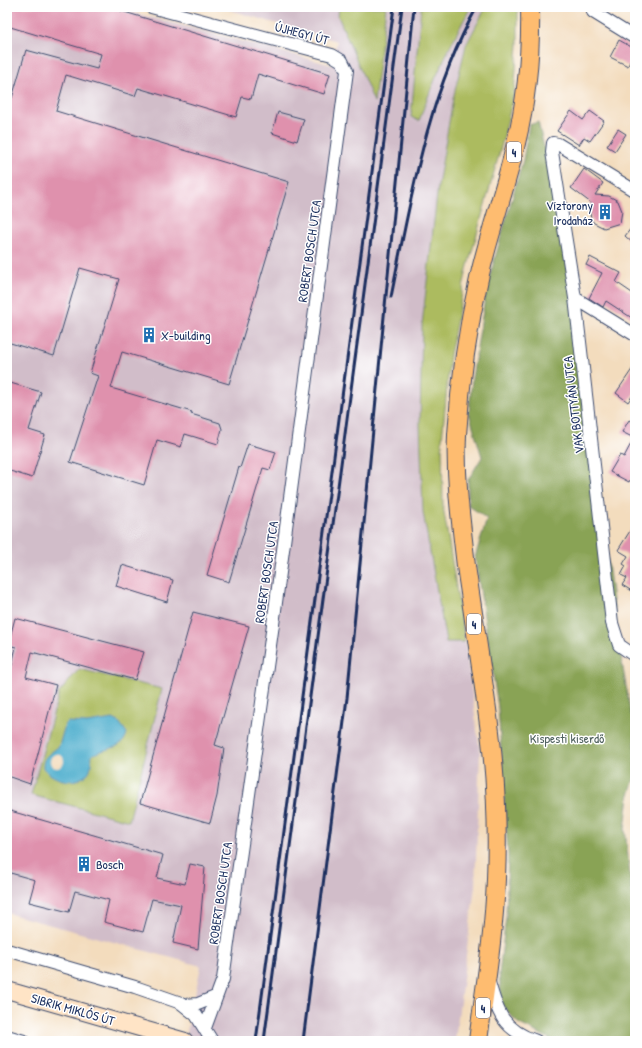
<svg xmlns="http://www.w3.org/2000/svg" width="642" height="1048" viewBox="0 0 642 1048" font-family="'Patrick Hand',sans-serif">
<rect width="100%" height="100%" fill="#fff"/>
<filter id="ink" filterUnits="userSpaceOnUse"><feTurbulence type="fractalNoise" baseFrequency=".025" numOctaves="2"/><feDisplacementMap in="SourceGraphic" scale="8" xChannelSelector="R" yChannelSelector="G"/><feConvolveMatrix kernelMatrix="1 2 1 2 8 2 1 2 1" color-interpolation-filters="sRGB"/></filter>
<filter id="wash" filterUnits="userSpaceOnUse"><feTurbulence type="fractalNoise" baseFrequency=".012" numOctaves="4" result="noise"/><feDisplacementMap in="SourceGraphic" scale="16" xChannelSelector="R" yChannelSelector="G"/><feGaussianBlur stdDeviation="0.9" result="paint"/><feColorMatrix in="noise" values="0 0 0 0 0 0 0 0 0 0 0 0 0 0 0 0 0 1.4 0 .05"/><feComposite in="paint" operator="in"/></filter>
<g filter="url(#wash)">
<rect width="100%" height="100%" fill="#f3dcbd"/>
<path fill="#d1bdc9" d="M7,7H112L332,65L337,41L219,7H339L338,16L374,101L386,7H421L418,39L419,121L429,92L452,41L471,7H486L466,45L453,99L438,186L422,325L420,424L423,512L447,642H465L480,752L475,886L455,1041H185L201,966L7,913Z"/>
<path fill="#acbb5e" stroke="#64755e" d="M339,7H386L374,102L338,16Z
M421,7H471C450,44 433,81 419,121L411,117Z
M486,7H518V45L514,93L503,140L466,273L450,355L442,440L443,506L465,642H446L423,512L420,424L422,325L438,186L453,99L466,45Z
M79,669L162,689L129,821L31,795L59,693Z"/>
<path fill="#89a355" stroke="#52695a" d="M538,122L546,155L556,180L619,645L631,715L635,719V777L629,795L625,829L635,922V1041H554L518,1023L502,1005L499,974L506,917L508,854L498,707L475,557L487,519L468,505V480L482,457L469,413L472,378L487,286L523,160L529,125Z"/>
<path fill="#4eaecd" stroke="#346e96" d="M113,719L119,722L127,733C123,751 105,747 92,755C91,761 92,768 88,773C75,787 53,780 43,768C42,755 51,754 59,746L65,725L68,722L87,723Z"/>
<path fill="#f3dcbd" d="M50 761a7 7 0 1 1 14 0a7 7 0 1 1-14 0Z"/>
<g id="blocks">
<path fill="#df91ad" d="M7,7H108L330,74L324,94L258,74L251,99L242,97L236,117L138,88L135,96L66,75L56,111L289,182L229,384L122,352L111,388L192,412L191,414L220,423L222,429L218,444L185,434L181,447L157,440L144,485L70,462L98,376L90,373L119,279L80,268L54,356L7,342V97L12,98L26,50L97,69L101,54L7,26Z
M619,40L635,49V61L631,59L628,66L610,57Z
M571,111L583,120L590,111L604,121L590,141L584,137L579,145L557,131Z
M278,112L304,119L297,141L272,133Z
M618,129L626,134L615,151L607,146Z
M584,169L603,183L595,195L609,196L618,201L622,211L620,223L604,228L594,223L591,219L589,208L591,203L571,188Z
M635,223V245L625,236Z
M590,257L621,273L616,282L635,295V320L606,301L603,307L589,298L602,273L586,265Z
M635,365V392L628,402L616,393Z
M7,382L41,392L29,430L45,435L32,478L7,470Z
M629,420L635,423V470L629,482L610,472L620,455L624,457L634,438L622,432Z
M248,444L276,452L270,470L263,468L229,582L207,575L239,467L240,468Z
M635,523V587L632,591L622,585L627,578L621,575L626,566L623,564L628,556L618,550Z
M122,565L173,580L167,602L116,586Z
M193,612L249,626L215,745L224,748L217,796L210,823L140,803Z
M15,618L144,652L135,680L32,652L26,677L56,685L30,784L7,776V672L10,673L16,647L8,645Z
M7,810L163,855L157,878L185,884L190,864L205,867L198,949L173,943L181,905L152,899L143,932L104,922L109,900L75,891L69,912L29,902L35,880L7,872Z"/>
</g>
</g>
<g filter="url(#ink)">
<use href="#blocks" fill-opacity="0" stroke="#3b496c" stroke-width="1"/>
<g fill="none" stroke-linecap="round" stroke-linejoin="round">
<defs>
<path id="minor" d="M151,7L332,55L342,61L347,71L275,610L223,979L205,1028
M593,12L635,38
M635,191L558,144L553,143L552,152L575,298L612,623L619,645L635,656
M575,298L635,335
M7,950L135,987L181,1003L196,1015L212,1041
M489,982C497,1012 503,1030 536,1041
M184,1005L198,1004L215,997
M7,1036L24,1041"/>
<path id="secondary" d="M7,990L185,1041"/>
<path id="primary" d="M478,1041C485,987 494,934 496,879C498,831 496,781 490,732C483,677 474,621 466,566C461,522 455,479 457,435C460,381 468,326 480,274C490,230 506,187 516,143C527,98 531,52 530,7"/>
</defs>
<use href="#minor" stroke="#3b496c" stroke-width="14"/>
<use href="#secondary" stroke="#3b496c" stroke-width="18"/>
<use href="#primary" stroke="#3b496c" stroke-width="20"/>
<use href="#minor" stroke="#fff" stroke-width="12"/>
<use href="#secondary" stroke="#ffe4c6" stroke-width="16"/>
<use href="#primary" stroke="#febc70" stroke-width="18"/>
<path stroke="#1b2f5e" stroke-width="3" d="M391,297C411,198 427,96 477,7
M256,1041L394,7
M264,1041L402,7
M303,1041L347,698L414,7"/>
</g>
</g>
<defs>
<symbol id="building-bare" viewBox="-9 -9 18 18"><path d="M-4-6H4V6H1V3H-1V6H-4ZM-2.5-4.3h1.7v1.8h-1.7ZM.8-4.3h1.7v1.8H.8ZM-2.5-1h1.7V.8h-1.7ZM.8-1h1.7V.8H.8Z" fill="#1f6fb2" stroke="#fff" stroke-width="2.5" paint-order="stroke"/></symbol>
</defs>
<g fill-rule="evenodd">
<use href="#building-bare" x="594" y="201" width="22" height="22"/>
<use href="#building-bare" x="138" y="324" width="22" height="22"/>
<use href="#building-bare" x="73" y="853" width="22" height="22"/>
</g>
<g text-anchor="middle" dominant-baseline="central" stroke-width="3" stroke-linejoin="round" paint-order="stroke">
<g fill="#fff" stroke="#5f6d8e" stroke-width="1">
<rect x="507" y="142" width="14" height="20" rx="3"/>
<rect x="467" y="614" width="14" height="20" rx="3"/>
<rect x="476" y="998" width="14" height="20" rx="3"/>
</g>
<g font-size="12" font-weight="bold" fill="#1b2f5e">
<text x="514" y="152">4</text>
<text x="474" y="624">4</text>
<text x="483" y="1008">4</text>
</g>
<g font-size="13" fill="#1b2f5e" stroke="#fff">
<text transform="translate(302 33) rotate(15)">ÚJHEGYI ÚT</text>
<text transform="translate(309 251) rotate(-82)">ROBERT BOSCH UTCA</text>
<text transform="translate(573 405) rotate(-97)">VAK BOTTYÁN UTCA</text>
<text transform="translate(266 572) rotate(-82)">ROBERT BOSCH UTCA</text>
<text transform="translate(220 893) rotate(-82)">ROBERT BOSCH UTCA</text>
<text transform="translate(73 1009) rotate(16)">SIBRIK MIKLÓS ÚT</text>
</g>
<g font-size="13" fill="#1b2f5e" stroke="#fff" text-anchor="start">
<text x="593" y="205" text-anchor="end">Víztorony<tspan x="593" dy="15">Irodaház</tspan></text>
<text x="161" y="335">X-building</text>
<text x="96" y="864">Bosch</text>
</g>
<g font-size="13" fill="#4e605e" stroke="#fff">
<text x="567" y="738">Kispesti kiserdő</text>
</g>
</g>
<rect width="642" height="1048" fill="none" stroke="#fff" stroke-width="24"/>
</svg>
